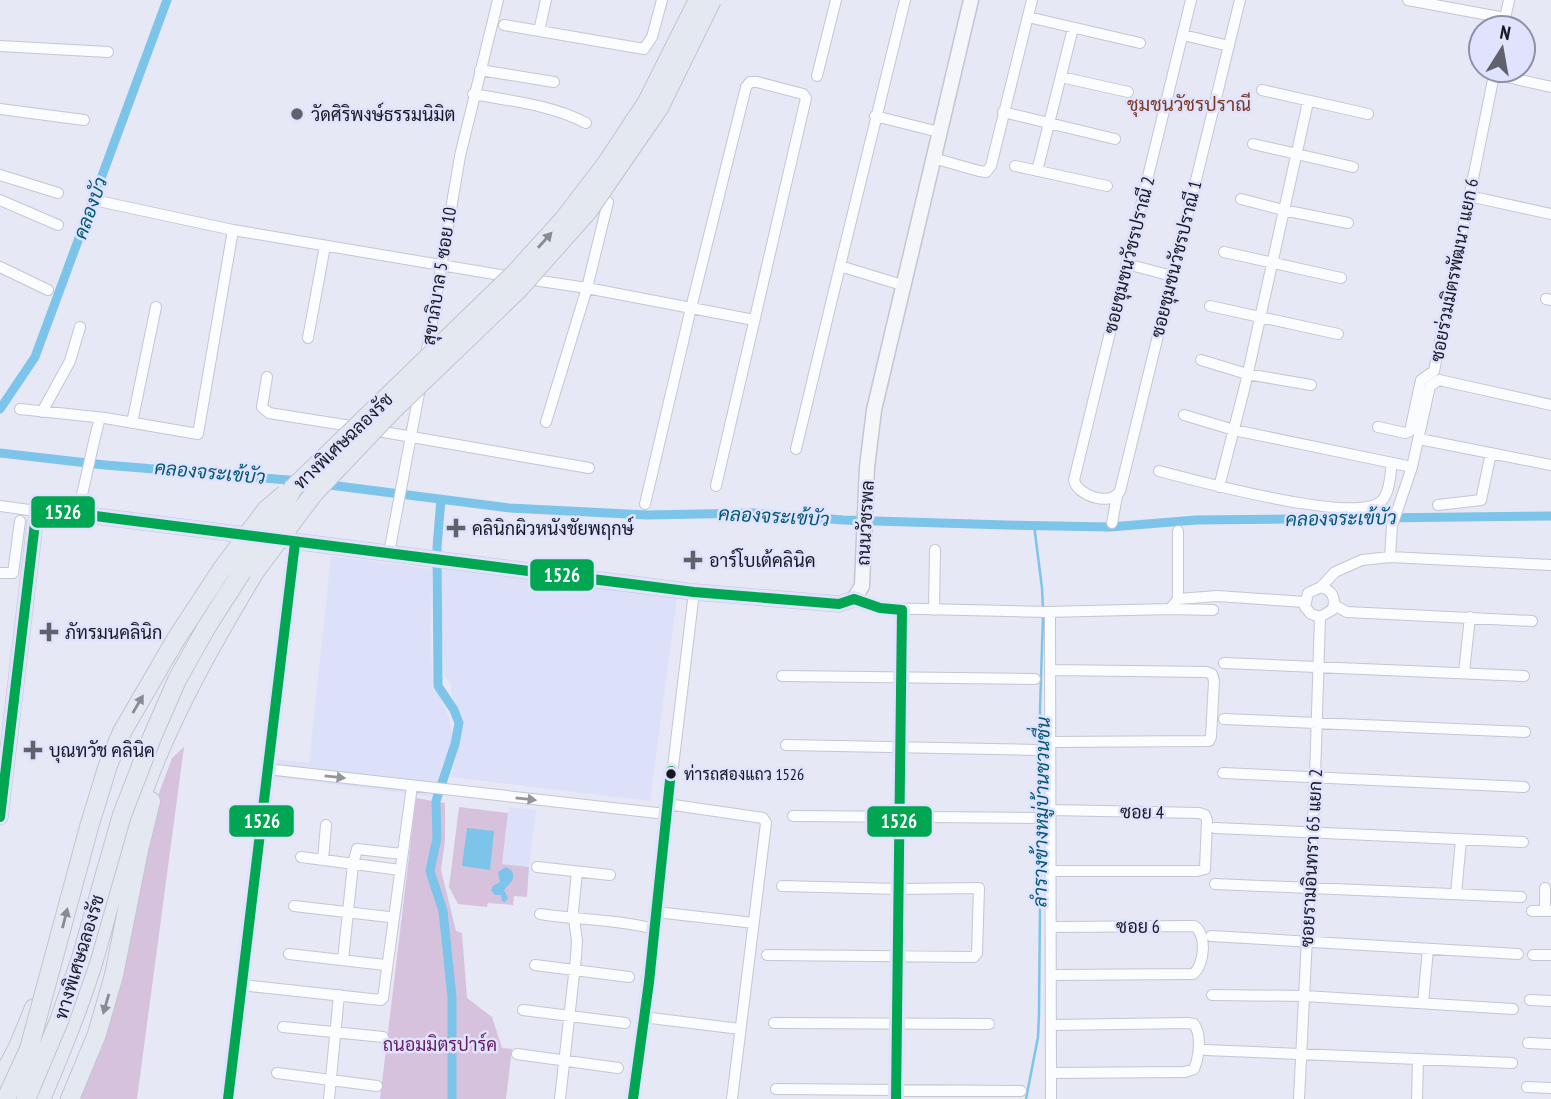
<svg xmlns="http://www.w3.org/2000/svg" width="1551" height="1099" viewBox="0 0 1551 1099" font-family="'PT Sans Narrow',Sarabun,sans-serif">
<rect width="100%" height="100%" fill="#e6e8f6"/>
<path fill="#dde0f9" d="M331,556L433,569L430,629L433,689L441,698L452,726L451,747L442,766L435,797L274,777L276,759L309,763Z
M442,569L677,598L650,801L451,777L464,725L451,693V683L444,675L442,640Z
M509,807L536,810L529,867L502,864Z"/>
<path fill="#d7c2de" d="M184,747L137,1099H77L135,907L159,793L172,758Z
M416,798L445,803V840L441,870L456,931L462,933L467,998L492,1017L502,1048L512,1049L506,1099H380Z
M459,807L508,813L502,864L529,867L527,897L514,896L513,905L488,903L487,907L458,904L449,887Z"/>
<path fill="#7cc4e9" d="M467,828L494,831L490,870L462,866Z
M506,867L512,871C516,881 509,883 504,890L508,898L505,902L502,901L501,895H495L491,890L493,886L500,882L498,872Z"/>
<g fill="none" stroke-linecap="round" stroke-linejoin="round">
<path stroke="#7cc4e9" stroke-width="2.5" d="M1034,525L1042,588L1043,609
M1026,1099L1038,1037L1039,1014L1041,795L1040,709L1043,616"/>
<path stroke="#7cc4e9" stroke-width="9" d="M0,409L35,357L167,0
M0,453L105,465L301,481
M322,484L510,508L647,515L753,513L843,520L1006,525L1110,527L1196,520L1551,516
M441,499L437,547L438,686L454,710L459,723L455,744L436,801L437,838L430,871L443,911L452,997V1099"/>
<defs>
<path id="minor" d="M1191,0L1074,480C1077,496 1111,507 1120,491L1240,0
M1408,0L1505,18
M1028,17L1140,43
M504,25L644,49L652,37L662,0
M1503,28L1509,0
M539,31L546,0
M1183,35L1229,46
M0,46L108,52
M480,70L554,82
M1494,74L1551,87
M817,76L836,0
M1061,77L1128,92
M1262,90L1368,114
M473,94C511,101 552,105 586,123
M0,109L84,120
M1003,112L1115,139
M875,116L939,132
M1253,144L1353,167
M933,158L979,171L986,172L991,166L1032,0
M1015,166L1107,186
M1037,171L1073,28
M0,175L58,193
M1469,196L1551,214
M1241,199L1283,210L1348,223
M0,200L58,225
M103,202L233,230L512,277
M608,202L587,288L754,320
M1224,252L1341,278
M1127,264L1172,276
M840,266L905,0
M0,267L48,290
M527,279L587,288L546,422
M1546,299L1551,300
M1210,306L1338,334
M308,338L325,246
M426,356L460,156L498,0
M1201,360L1247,374L1311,385
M267,377L262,407L269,413L357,427
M20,409L105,418L198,434L233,230
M42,412L70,361L80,327
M1184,415L1234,430L1412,467
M132,423L156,307
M1378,427L1405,433L1410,431L1421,380L1434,371L1495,70
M372,430L589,468
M1419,439L1551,465
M796,449L840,266L902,285
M1159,471C1197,481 1349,522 1379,503C1390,496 1390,475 1392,463
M1219,487L1245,386L1308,102
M645,504L691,308L746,87L750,82H757L803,94L806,98L716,486
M1438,505L1481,500L1491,453
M0,506L43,512
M77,514C86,482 91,450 100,418
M1112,523L1117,496
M1178,531V599
M389,553L420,388
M1390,557L1392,526L1412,467L1430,386L1439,380L1551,405
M0,573H13L20,521
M1321,587C1332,590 1337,599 1332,610L1320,617L1311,614L1305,607L1308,593L1321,587L1335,572L1362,560L1390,557L1551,565
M854,599L880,608L1046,612L1170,609L1178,599L1217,596L1305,602
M1334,605L1347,612L1532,621
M1170,609L1213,610
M934,610L935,550
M1050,612L1051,1099
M1224,663L1524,676
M1052,670L1206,672L1212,674L1214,681L1211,737L1209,741L1052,742
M1464,672L1470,617
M782,676L1035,679
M1224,719L1525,732
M786,745L1037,750
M267,769L666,814
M1223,773L1524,787
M667,804L763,818L766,823L732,1099
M793,816L1036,818
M1215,828L1523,842
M301,857L400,870
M323,860L326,825
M537,867L610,875
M1051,871H1197L1205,869L1207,820L1205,815L1199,813L1052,810
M1215,884L1521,897
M1456,894L1461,840
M294,906L389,917
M1532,911H1550
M1545,911V888
M656,912L754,923
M540,914C578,920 617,919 654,929
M1052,927L1194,926C1207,933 1205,965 1193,974L1052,975
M1211,936L1518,954
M289,954L385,965
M767,955L974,957L977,953L979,888L899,889L782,886
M1533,955H1551
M343,960L353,864L357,849L402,854
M535,965L629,977
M241,985L381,1000L383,998L412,786
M1212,995L1305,996L1513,1009
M1530,1000L1551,1001
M1423,1003L1428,949
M523,1010L625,1023
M643,1017L740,1029
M774,1023L989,1024
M283,1027L383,1037
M1528,1043L1551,1044
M1206,1050L1512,1063
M517,1054L618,1068
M277,1073L377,1086
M1051,1073L1185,1072L1194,1069C1199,1057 1202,1035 1194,1024L1188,1023L1051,1025
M1527,1087L1551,1088
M776,1089L1021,1091
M228,1099L295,543
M329,1099L339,995
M560,1099L576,957L577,941L573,911L577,872
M633,1099L694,592
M896,1099L902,610
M1299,1099L1315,777L1320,617
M1417,1099L1418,1059"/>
<path id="secondary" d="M0,817L35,523L40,515L48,510L694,592L839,604L854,599L862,586L867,467L874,410L971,0"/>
<path id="motorway" d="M0,1081L18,1047L34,1008
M41,1099C60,1055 80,1006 94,960C111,901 125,840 147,782C175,708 215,638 256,570
M70,1099L97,1034L114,975L139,850L151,801"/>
</defs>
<use href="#minor" stroke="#c4c6d1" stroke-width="12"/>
<use href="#secondary" stroke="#c4c6d1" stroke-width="17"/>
<use href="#motorway" stroke="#c3c4cb" stroke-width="20"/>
<use href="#minor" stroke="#fbfcfe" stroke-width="10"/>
<use href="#secondary" stroke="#f4f6f9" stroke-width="14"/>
<use href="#motorway" stroke="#e4e9f1" stroke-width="18"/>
<defs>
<path id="motorway-bridge" d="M256,570L315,492L392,411L518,290L588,211L659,108L712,0
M6,1099L29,1049L89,827L108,765L122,732L176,639L222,569L266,510L285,494
M26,1099L59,1021L81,958L122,815L153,735L177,680L206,628L282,509L293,488L514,274L563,220L606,164L647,102L698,0"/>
</defs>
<use href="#motorway-bridge" stroke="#c3c4cb" stroke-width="20" stroke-linecap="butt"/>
<use href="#motorway-bridge" stroke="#e4e9f1" stroke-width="18"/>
<defs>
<path id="bus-1" d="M0,817L35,523L40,515L48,510L694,592L839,604L854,599L880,608L902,610L896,1099
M228,1099L295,543
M633,1099L649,982L671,771"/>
</defs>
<use href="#bus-1" stroke="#dfe3fd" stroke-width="16"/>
<use href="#bus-1" stroke="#00a651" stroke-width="10"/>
</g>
<defs><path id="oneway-solid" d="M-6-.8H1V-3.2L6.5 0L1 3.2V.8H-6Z" transform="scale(1.75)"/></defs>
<g fill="#888b93">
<use href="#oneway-solid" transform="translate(545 240) rotate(-48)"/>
<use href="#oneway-solid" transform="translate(138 704) rotate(-60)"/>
<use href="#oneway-solid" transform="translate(65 918) rotate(-76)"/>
<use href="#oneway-solid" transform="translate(106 1004) rotate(106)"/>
</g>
<g fill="#94959b">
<use href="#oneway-solid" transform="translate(335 777) rotate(6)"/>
<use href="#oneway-solid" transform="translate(526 799) rotate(6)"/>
</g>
<g fill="#5f616c" stroke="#dfe3fd" stroke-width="2.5">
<circle cx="297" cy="114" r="7"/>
<path d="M452.5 517.5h7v7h7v7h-7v7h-7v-7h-7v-7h7z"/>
<path d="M689.5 549.5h7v7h7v7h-7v7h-7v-7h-7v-7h7z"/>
<path d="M45.5 621.5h7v7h7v7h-7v7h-7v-7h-7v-7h7z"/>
<path d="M29.5 739.5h7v7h7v7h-7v7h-7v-7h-7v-7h7z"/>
</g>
<circle fill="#171821" stroke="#dfe3fd" stroke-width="2.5" cx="671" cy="774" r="6"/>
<g text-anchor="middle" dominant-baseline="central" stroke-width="5" stroke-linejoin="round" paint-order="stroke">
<g font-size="16" fill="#171821" stroke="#dfe3fd" text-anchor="start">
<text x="684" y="774">ท่ารถสองแถว 1526</text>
</g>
<g font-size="18" fill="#171821" stroke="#dfe3fd" text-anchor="start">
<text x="311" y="114">วัดศิริพงษ์ธรรมนิมิต</text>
<text x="472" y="528">คลินิกผิวหนังชัยพฤกษ์</text>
<text x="709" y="560">อาร์โบเต้คลินิค</text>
<text x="65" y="632">ภัทรมนคลินิก</text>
<text x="49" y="750">บุณทวัช คลินิค</text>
</g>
<g font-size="18" fill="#171821" stroke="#dfe3fd">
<text transform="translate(1129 255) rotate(-76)">ซอยชุมชนวัชรปราณี 2</text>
<text transform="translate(1176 259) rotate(-76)">ซอยชุมชนวัชรปราณี 1</text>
<text transform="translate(1454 270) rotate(-79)">ซอยร่วมมิตรพัฒนา แยก 6</text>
<text transform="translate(439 276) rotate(-81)">สุขาภิบาล 5 ซอย 10</text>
<text transform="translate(343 441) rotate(-44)">ทางพิเศษฉลองรัช</text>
<text transform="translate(865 523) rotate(-87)">ถนนวัชรพล</text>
<text transform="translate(1142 812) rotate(1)">ซอย 4</text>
<text transform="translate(1311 858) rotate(-87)">ซอยรามอินทรา 65 แยก 2</text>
<text x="1138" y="926">ซอย 6</text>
<text transform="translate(79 957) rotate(-73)">ทางพิเศษฉลองรัช</text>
</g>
<g font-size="18" fill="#661968" stroke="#dfe3fd">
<text x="440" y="1044">ถนอมมิตรปาร์ค</text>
</g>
<g font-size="19" fill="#7c3823" stroke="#dfe3fd">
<text x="1189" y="104">ชุมชนวัชรปราณี</text>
</g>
<g font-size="19" font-style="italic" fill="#005676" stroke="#dfe3fd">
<text transform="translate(90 208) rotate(-70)">คลองบัว</text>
<text transform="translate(210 472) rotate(5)">คลองจระเข้บัว</text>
<text transform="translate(774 516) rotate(3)">คลองจระเข้บัว</text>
<text transform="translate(1341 518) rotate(-1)">คลองจระเข้บัว</text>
<text transform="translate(1041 812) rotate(-89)">ลำรางข้างหมู่บ้านชวนชื่น</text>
</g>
</g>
<g stroke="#dfe3fd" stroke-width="2.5">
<rect x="30" y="495" width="66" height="34" rx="7" fill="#00a651"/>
<rect x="529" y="558" width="66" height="34" rx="7" fill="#00a651"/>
<rect x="228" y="804" width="67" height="34" rx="7" fill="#00a651"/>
<rect x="866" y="805" width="67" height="33" rx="7" fill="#00a651"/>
</g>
<g font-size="19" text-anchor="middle" font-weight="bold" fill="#fff">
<text x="63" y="519">1526</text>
<text x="562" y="582">1526</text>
<text x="262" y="828">1526</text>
<text x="899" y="828">1526</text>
</g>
<g transform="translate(1502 49) rotate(11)"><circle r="33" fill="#dfe3fd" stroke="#8f92a5" stroke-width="2"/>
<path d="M0-5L12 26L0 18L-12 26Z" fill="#5f616c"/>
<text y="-10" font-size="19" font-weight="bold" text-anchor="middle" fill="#171821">N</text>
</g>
</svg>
